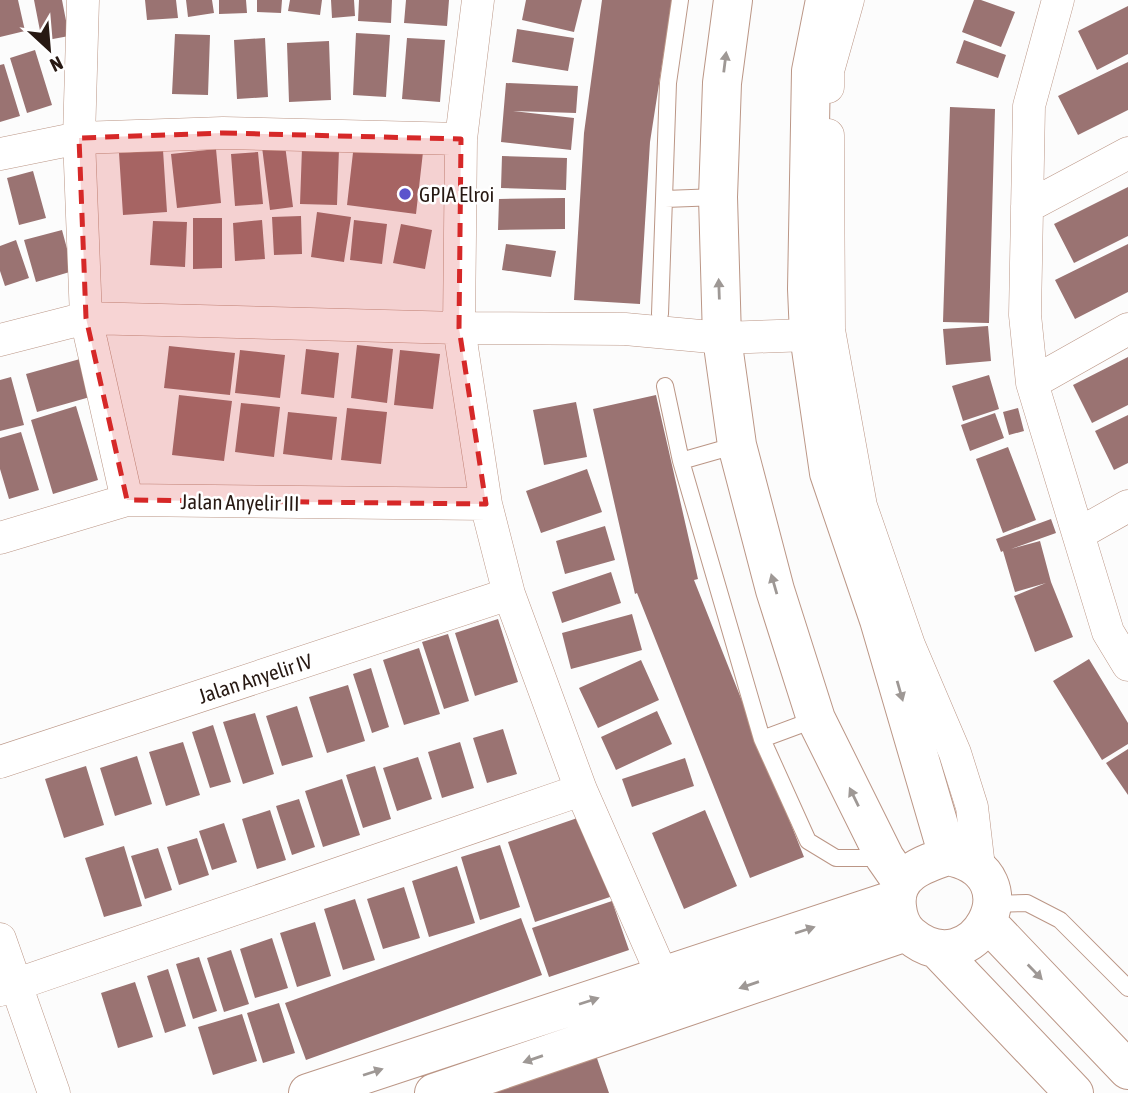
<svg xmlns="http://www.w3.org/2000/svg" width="1128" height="1093" viewBox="0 0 1128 1093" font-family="'Asap Condensed',sans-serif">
<rect width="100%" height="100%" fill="#fcfcfc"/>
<path fill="#9a7372" d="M0,0H18L25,31L0,37Z
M34,0H62L69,36L42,41Z
M145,0H176L178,18L147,20Z
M186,0H212L214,13L188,17Z
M219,0H246L247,13L219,14Z
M257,0H282L281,13L257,12Z
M290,0H322L320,15L288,11Z
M331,0H354L355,16L332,18Z
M359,0H392L391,23L358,21Z
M406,0H449L447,26L404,23Z
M526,0H582L574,32L522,20Z
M602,0H672L650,142L640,304L574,300L584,133Z
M974,0H981L1015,12L1001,47L962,32Z
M1128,6V54L1097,70L1078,31Z
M517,29L574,38L568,71L512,62Z
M356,33L390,35L386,97L353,95Z
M175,34L210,35L208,95L172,94Z
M265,38L268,97L237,99L234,40Z
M407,38L445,40L440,102L402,99Z
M964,40L1006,55L998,78L956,63Z
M329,41L331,100L289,102L287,43Z
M35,50L52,105L27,113L10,58Z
M1128,62V110L1078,135L1058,96Z
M4,64L20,116L0,122V65Z
M506,83L578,86L576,113L513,111L574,118L571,150L501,142Z
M950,107L995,109L989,323L943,322Z
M354,144L423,152L416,214L347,205Z
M285,145L293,207L270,210L262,147Z
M302,148L339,149L337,205L300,204Z
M216,149L221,203L177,208L171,154Z
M163,150L167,212L123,215L119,153Z
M258,152L263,204L235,206L231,154Z
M502,156L567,158L566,190L501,188Z
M33,171L46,218L19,225L7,178Z
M1128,187V236L1074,263L1054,224Z
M565,198V229L498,230L499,199Z
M317,212L351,217L344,262L311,257Z
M301,216L302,254L274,255L272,217Z
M193,218H222V268L193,269Z
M262,220L265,259L235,261L233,223Z
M354,220L387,224L382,264L350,260Z
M153,221L187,222L185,267L150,265Z
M401,224L432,230L425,269L393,263Z
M62,230L73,271L36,282L24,240Z
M16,240L29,278L5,286L0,271V246Z
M506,244L556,251L551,277L502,270Z
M1128,244V292L1075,319L1055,280Z
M988,326L991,361L946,365L943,329Z
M357,345L393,349L387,403L351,398Z
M169,346L235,353L230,395L164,388Z
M306,349L339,353L334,398L301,394Z
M240,350L285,355L280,398L235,393Z
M400,350L440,354L433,409L394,405Z
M1128,357V405L1092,423L1073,385Z
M80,359L90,397L37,412L26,374Z
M989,375L999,409L963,421L952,386Z
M11,377L24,425L0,431V380Z
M179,395L232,401L224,461L172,455Z
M656,395L698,579L694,580L804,857L750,878L637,593L635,594L593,409Z
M576,402L587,457L544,465L533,410Z
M241,403L280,407L274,457L235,452Z
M76,406L98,480L53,494L31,420Z
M347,408L387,412L381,464L341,460Z
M1018,408L1024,431L1009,435L1003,412Z
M288,412L337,417L332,460L283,454Z
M995,413L1004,438L970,451L961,425Z
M1128,415V463L1114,470L1095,431Z
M21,432L39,490L9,499L0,469V438Z
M1008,447L1036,520L1003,533L976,459Z
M587,469L602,512L541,533L526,491Z
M1051,519L1056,533L1011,549L1040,541L1051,582L1073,637L1035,652L1014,596L1046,583L1015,592L1003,551L1001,552L996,539Z
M605,526L615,560L565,574L556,541Z
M611,572L621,603L562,623L552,592Z
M632,614L642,650L571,669L562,633Z
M498,619L518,682L475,696L455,633Z
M448,634L469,701L444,709L422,642Z
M419,648L440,714L404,725L383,660Z
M1089,659L1128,723V744L1102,760L1053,681Z
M641,660L659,700L598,728L579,688Z
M371,668L389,727L372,733L353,674Z
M348,685L365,741L327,753L309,697Z
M297,706L313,757L282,766L266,716Z
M657,711L672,744L616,770L601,737Z
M255,713L274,774L243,784L223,722Z
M213,725L231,782L210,788L192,732Z
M503,729L517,774L487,783L473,738Z
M183,742L200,795L166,806L149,752Z
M460,742L474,788L442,798L428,752Z
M1128,749V795L1106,763Z
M137,756L152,804L115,816L100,768Z
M418,757L432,799L397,811L383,768Z
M685,758L694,786L632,807L622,779Z
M86,766L104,825L64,838L45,779Z
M375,766L391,819L363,828L346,775Z
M342,779L360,835L323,847L305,791Z
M299,799L315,847L292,855L276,806Z
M270,810L286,860L257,869L242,819Z
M705,810L737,886L684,909L652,833Z
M586,815L613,896L535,922L508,842Z
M224,823L237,862L212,870L199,831Z
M197,838L209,875L179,885L167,847Z
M500,845L520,907L480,920L461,857Z
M124,846L142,906L104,917L85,858Z
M158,848L172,890L145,899L131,856Z
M457,866L475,923L429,937L412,881Z
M404,887L420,938L383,949L367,899Z
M355,899L375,960L343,970L324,909Z
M612,901L629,950L549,977L532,928Z
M521,918L542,975L306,1060L285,1003Z
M315,922L331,976L297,987L280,933Z
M272,938L288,988L255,998L240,949Z
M231,950L249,1004L224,1012L207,958Z
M199,957L217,1011L193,1019L176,964Z
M168,969L186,1026L165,1033L147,976Z
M135,982L153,1037L118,1048L101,993Z
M279,1003L295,1053L263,1063L247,1013Z
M242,1014L257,1061L213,1075L198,1027Z
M591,1041L609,1093H444Z"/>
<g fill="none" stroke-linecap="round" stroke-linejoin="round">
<defs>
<path id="service" d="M665,199L718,197
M660,314L668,83L680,0
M665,386L681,461L762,739L808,841L836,858H882
M681,461L737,445
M762,739L816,719
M993,904L1027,903L1060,920L1128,988"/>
<path id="minor" d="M83,0L79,138L86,318L127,500
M478,0L461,139L459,328L486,504L509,594L581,790L663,977
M1058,0L1029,106L1025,315L1032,383L1108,632L1128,665
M828,87V71L848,0
M828,135L829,330L861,506L909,645L955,753L972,807L979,867
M0,154L79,138L223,133L461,139
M1027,207L1128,153
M0,340L86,318L459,328L625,329L722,338L809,335L829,330
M1032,383L1128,329
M1080,533L1128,506
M0,538L127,500L486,504
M0,762L509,594
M0,939L54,1093
M0,990L581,790"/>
<path id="tertiary" d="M733,0L722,83L718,197L722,338L737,445L775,590L816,719L885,858L901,881
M825,0L811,71L807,289L809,335L829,473L879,620L948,856
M948,856C1038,873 973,989 910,935C902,928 898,917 897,907C893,874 923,864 948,856Z
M988,923L1128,1070
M937,949L1074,1093
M308,1093L896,899
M434,1093L906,932"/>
</defs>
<use href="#service" stroke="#bb9686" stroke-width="18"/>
<use href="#minor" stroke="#bb9686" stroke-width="33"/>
<use href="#tertiary" stroke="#bb9686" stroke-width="40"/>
<use href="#service" stroke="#fff" stroke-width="16"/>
<use href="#minor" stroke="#fff" stroke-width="32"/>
<use href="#tertiary" stroke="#fff" stroke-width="38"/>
</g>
<defs><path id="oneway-solid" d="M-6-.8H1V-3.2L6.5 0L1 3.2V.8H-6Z" transform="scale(1.75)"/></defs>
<g fill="#9e9895">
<use href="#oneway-solid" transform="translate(725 62) rotate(-83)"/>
<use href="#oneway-solid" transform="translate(719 289) rotate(-92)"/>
<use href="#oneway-solid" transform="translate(774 584) rotate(-106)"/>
<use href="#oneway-solid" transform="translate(900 691) rotate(74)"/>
<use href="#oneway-solid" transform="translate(854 797) rotate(-116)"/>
<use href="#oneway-solid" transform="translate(805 930) rotate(-18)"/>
<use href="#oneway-solid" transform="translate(1035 972) rotate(46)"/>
<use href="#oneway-solid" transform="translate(749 985) rotate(161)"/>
<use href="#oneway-solid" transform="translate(589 1001) rotate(-18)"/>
<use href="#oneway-solid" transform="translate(533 1059) rotate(161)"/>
<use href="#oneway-solid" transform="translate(373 1072) rotate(-18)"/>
</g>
<path fill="#d62828" fill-opacity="0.2" stroke="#d62828" stroke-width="5" stroke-dasharray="14 9" stroke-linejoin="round" d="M223,133L461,139L459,328L486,504L127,500L86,318L79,138Z"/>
<circle fill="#5b54cc" stroke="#fff" stroke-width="2.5" cx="405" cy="194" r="7"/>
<g text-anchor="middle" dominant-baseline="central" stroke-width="5" stroke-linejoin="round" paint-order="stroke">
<g font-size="21" fill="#271913" stroke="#fff" text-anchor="start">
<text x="419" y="194">GPIA Elroi</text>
</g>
<g font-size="21" fill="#271913" stroke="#fff">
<text transform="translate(240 502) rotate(1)">Jalan Anyelir III</text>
<text transform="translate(255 678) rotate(-18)">Jalan Anyelir IV</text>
</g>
</g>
<g transform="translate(49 49) rotate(154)" stroke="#ffffff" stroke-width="5" paint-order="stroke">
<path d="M0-5L12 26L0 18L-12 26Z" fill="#271913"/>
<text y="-10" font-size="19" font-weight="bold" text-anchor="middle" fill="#271913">N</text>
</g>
</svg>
